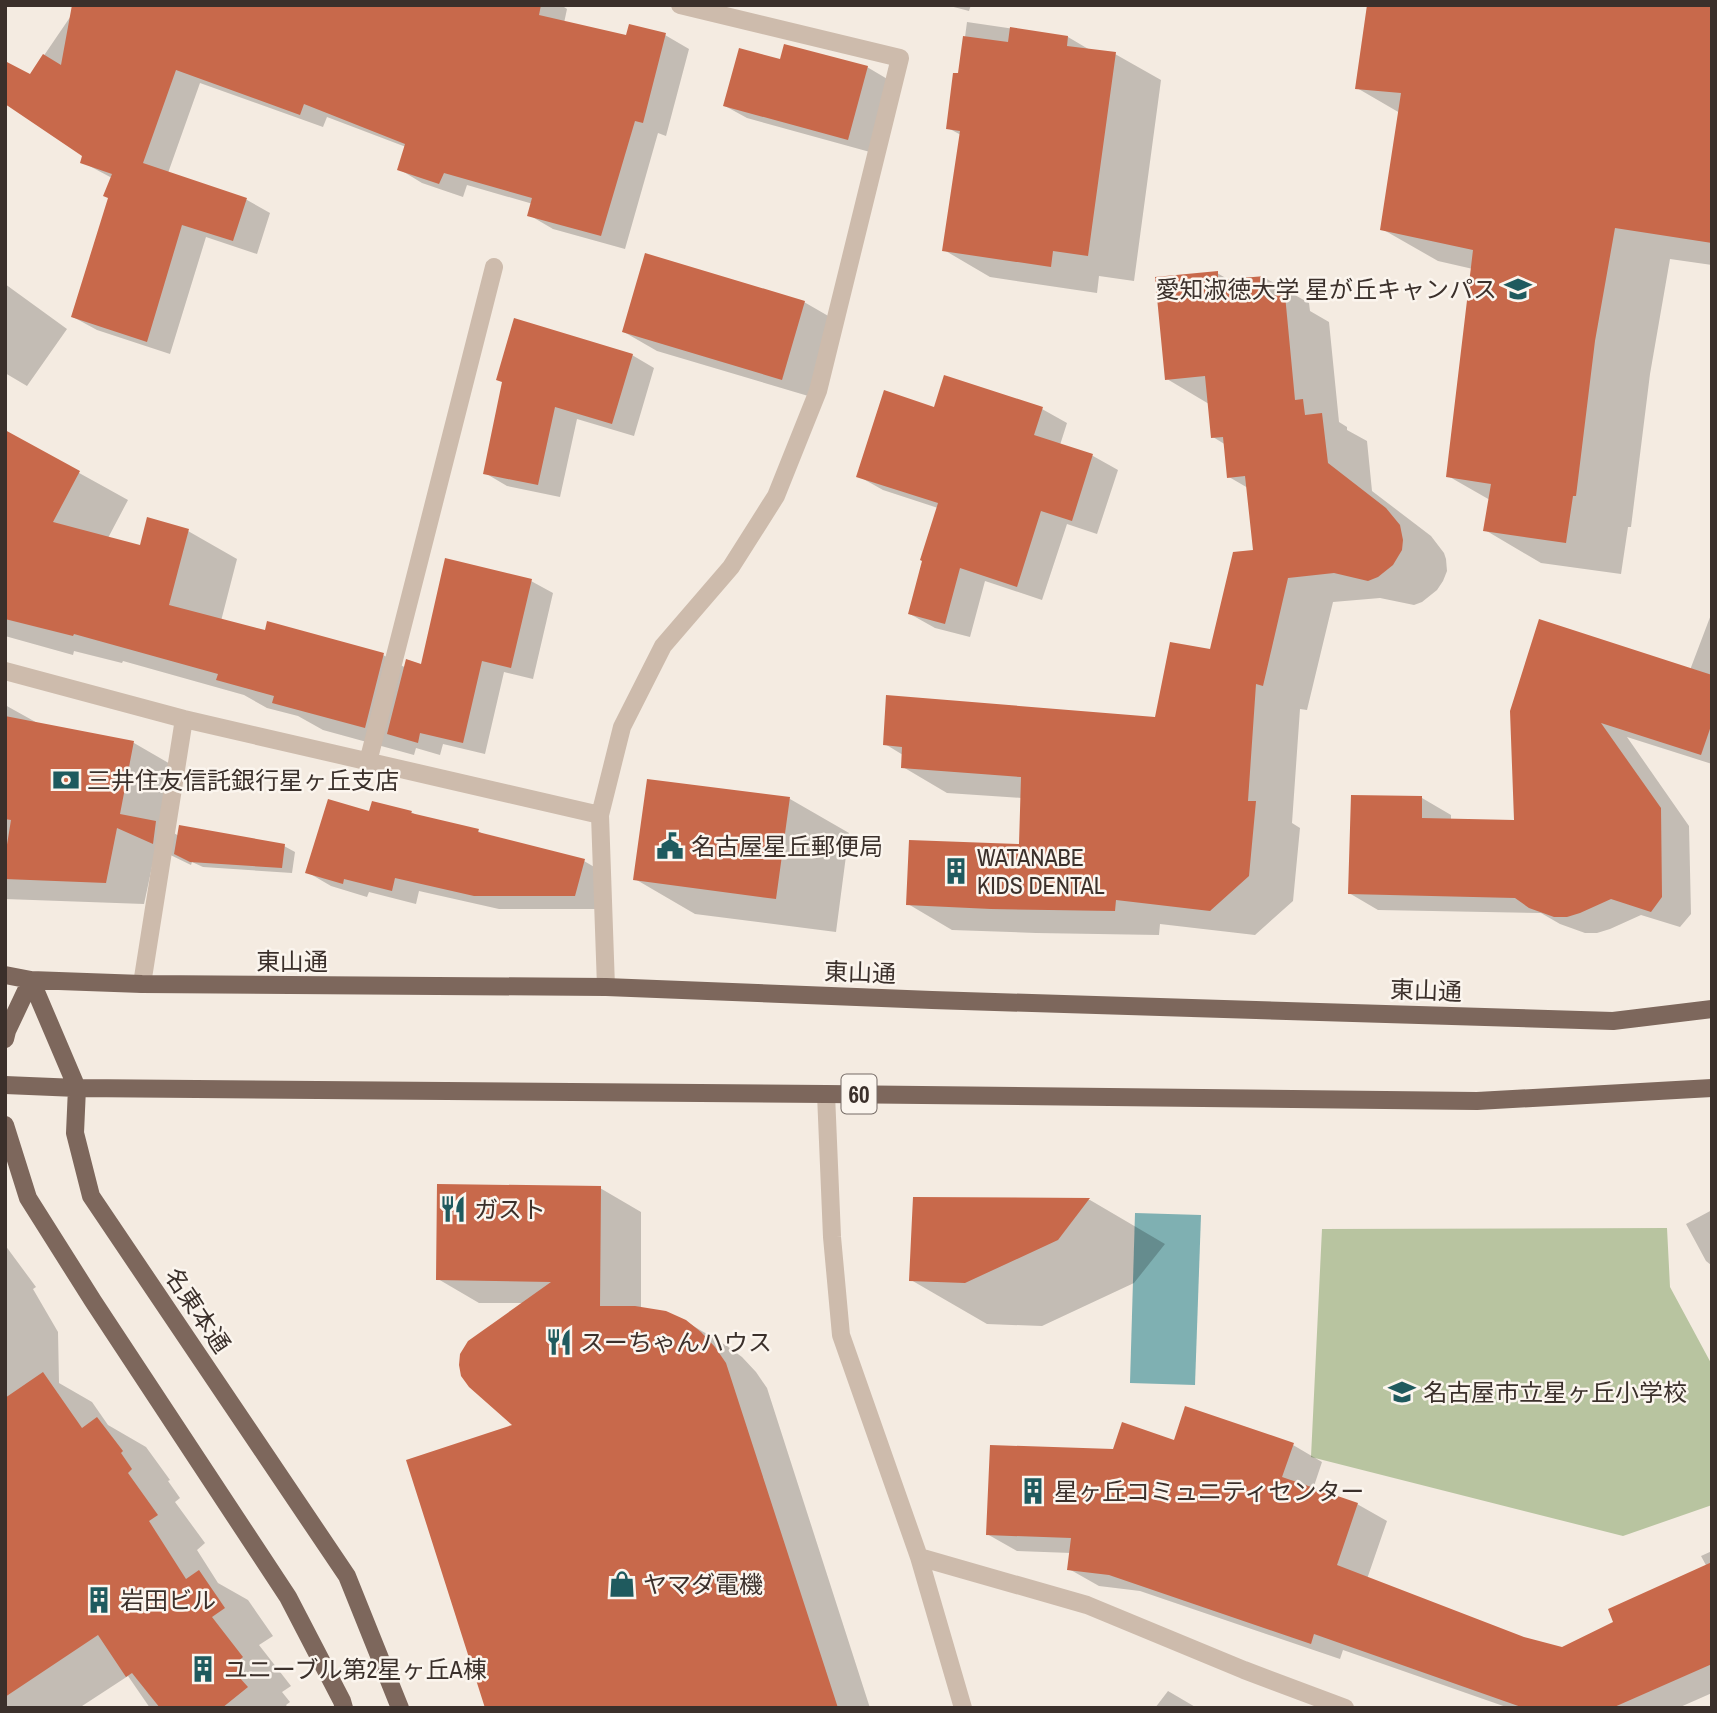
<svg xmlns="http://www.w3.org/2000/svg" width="1717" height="1713" viewBox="0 0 1717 1713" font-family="'Archivo Narrow','Noto Sans JP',sans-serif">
<rect width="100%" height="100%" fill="#f4ebe1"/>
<path fill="#b8c4a0" d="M1667,1228L1670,1287L1712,1365V1505L1623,1536L1311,1457L1322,1229Z"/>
<path fill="#7fb0b2" d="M1135,1213L1201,1215L1195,1385L1130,1383Z"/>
<path fill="#0003" d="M59,5H561L567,9L564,23L627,37L665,35L689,49L666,136L658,133L625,249L553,229L529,215L533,204L467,185L463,197L422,183L399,169L406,147L327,117L323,127L200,83L168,173L247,200L270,213L257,254L206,237L170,354L97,330L73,317L110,198L112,178L82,162L84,155L30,76L77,7Z
M946,5H971L969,11Z
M1712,5V265L1670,259L1650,374L1631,527H1628L1621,574L1541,563L1485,530L1490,500L1448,476L1473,269L1438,261L1382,229L1400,113L1357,88Z
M967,22L1068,37L1090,50L1115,54L1161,80L1134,281L1099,276L1097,293L990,277L944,250L961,135L948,128L960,75Z
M782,61L867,67L889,80L870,152L747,118L725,106Z
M1217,273L1231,281L1265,278L1309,303L1310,311L1329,322L1339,422L1347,427V430L1367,441L1372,491L1431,536L1444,553L1446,559L1447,571L1443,581L1437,590L1422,602L1414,605L1380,598L1333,602L1307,710L1300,709L1292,823L1300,828L1293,901L1255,935L1160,924L1159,935L1036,933L952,930L908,904L1021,846L1022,798L947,793L903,767V755L885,744L1157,719L1212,651L1255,552L1248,488L1229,477L1226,445L1213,437L1209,404L1167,379Z
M5,284L67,329L27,386L5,373Z
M804,302L837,321L815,398L657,351L624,332Z
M632,355L654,368L634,436L577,419L560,497L507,486L485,473L504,382Z
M935,409H1042L1067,423L1060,445L1093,456L1118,470L1097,534L1067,524L1042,600L985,581L970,637L935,628L910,614L938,508L883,490L858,476Z
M5,432L128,500L108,538L141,548L188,531L237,559L221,621L266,633L383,655L406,668L422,666L531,581L553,593L533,679L504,672L485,754L443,744L440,755L416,748L414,755L323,730L298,716L267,708L244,695L123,661L122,663L74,651L73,655L5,636Z
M1712,612V764L1627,737L1689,826L1691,914L1680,927L1641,915L1610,929L1597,933H1585L1560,924L1541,913L1378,910L1349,893L1422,798L1451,815V820L1516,822L1512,711L1690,670Z
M5,705L41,725L134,743L172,765L160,825L179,836L284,846L295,852L292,873L203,867L192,862L191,865L156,848L144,904L5,899Z
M790,799L849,833L836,932L695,914L635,879Z
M373,803L411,812L420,817L478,831L486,836L584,861L608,875L599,909H499L419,891L416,904L369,892L367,897L331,886L307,872L370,813Z
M600,1188L641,1212V1308L685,1321L727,1346L742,1357L756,1372L767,1388L870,1708H487L516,1425L523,1303H479L438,1279Z
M915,1199L1090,1200L1165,1244L1134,1283L1042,1326L987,1324L911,1280Z
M1712,1210V1265H1711L1706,1261L1686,1224Z
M5,1245L36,1287L33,1289L58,1332L59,1383L92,1402L108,1425L146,1447L170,1480L168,1481L180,1498L175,1502L205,1543L197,1550L218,1583L248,1600L273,1636L259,1645L291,1686L282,1692L290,1702L286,1705L288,1708H150L128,1676L79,1708H5Z
M1175,1442L1293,1445L1322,1462L1313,1489L1357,1504L1387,1521L1367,1579L1523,1639L1562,1649L1616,1623L1707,1567L1701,1556L1712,1551V1693L1678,1708H1509L1343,1650L1340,1659L1140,1591L1099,1586L1069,1569L1071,1553L1017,1551L987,1534L1114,1450Z
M1168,1691L1197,1708H1155Z"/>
<path fill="#c8694b" d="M72,5H541L539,15L626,35L629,24L666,33L643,123L635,121L601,236L527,216L532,198L444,173L439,184L397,170L405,144L304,104L300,115L176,70L143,163L247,198L233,241L182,225L147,342L71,317L108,198L103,196L112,174L80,163L82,156L5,104V61L30,74L43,54L61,65Z
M1367,5H1712V243L1615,228L1595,341L1576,496H1573L1566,543L1483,531L1491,484L1446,477L1473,250L1380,230L1401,93L1355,89Z
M1010,27L1068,36L1067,46L1116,52L1088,256L1053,251L1051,267L942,251L960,131L946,129L953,73H958L963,36L1008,42Z
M784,44L868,66L848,140L723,106L739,48L780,59Z
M645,253L805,301L782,380L622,332Z
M1218,271V280L1265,276L1267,296L1285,295L1295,400L1303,399L1305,415L1322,413L1328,463L1386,508L1400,525L1403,540L1402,550L1393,565L1378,577L1368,581L1334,573L1288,578L1263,686L1256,684L1248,801H1256L1249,876L1210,911L1116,900L1115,911L991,909L906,905L909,840L1019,844L1021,777L901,768L902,747L883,745L886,695L1155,717L1170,642L1210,649L1233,552L1253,550L1245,476L1227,478L1223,437L1211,438L1205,376L1165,380L1155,277Z
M514,318L633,354L612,424L555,407L538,485L483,474L502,382L496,380Z
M944,375L1043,407L1034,435L1093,454L1072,521L1041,511L1017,587L960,568L945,624L908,614L922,561L920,560L938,503L856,477L884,390L934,407Z
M5,430L80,471L53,522L140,545L147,517L189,529L169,605L265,630L267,621L384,653L365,728L272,703L274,696L216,680L218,674L74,634L73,636L5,619Z
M445,558L532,579L511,668L482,661L463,743L420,733L418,743L387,734L406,659L421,664Z
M1539,619L1712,675V723L1701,755L1601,723L1661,808L1662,897L1651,912L1611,899L1580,913L1567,917H1554L1529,908L1515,898L1348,894L1351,795L1422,796V818L1514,820L1510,711Z
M5,716L134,741L120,814L156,821L153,844L117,828L106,883L5,879V857L11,820L5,819Z
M647,779L790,797L776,899L633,880Z
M328,799L369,811L372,801L412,811L411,813L479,829L478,832L585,859L575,896H474L395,878L392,891L344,879L343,884L305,873Z
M179,825L285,844L282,868L190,862L174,854Z
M437,1184L601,1186L600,1306H635L666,1311L686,1320L701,1332L715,1347L726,1363L838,1708H485L406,1460L512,1425L469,1387L461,1376L459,1365L460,1354L468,1341L551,1282L436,1280Z
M913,1197L1090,1198L1058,1240L965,1283L909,1281Z
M43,1372L82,1428L97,1417L123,1451L121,1453L132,1469L128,1473L158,1515L149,1521L186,1579L199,1570L225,1608L212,1617L243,1657L235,1664L243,1674L239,1677L248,1687L222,1708H160L132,1673L126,1677L98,1635L5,1697V1398Z
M1185,1406L1294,1443L1282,1477L1358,1503L1337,1565L1524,1637L1562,1647L1613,1622L1608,1609L1712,1562V1664L1612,1708H1524L1314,1634L1311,1644L1109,1575L1067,1570L1071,1538L986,1535L990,1445L1113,1449L1122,1422L1174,1440Z"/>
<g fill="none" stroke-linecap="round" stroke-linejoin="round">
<path stroke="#cdbbac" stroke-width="18" d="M5,671L184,719L600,815
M368,762L494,267
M142,984L184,719
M606,987L600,815L622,727L663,646L731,567L776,496L818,391L900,58L680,5
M826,1094L832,1237L841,1335L919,1557L963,1708
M919,1557L1087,1605L1244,1670L1345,1708"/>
<path stroke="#7d675c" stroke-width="18" d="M5,975L31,980L142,984L606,987L932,1000L1613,1021L1712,1009
M31,980L77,1088L75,1133L91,1196L347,1576L400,1708
M5,1039L7,1031L31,980
M5,1085L77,1088L826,1094L1477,1101L1712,1088
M5,1125L28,1198L93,1301L288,1597L342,1701L344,1708"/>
</g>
<defs>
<symbol id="university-bare" viewBox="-9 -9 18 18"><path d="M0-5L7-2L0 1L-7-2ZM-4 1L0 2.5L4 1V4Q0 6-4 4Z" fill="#1f5a5e" stroke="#fbf5ee" stroke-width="2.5" paint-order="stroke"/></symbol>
<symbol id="bank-bare" viewBox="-9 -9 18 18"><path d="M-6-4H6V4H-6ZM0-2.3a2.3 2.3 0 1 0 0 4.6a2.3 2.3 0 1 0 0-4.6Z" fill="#1f5a5e" stroke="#fbf5ee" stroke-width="2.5" paint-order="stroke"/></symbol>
<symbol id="civic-bare" viewBox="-9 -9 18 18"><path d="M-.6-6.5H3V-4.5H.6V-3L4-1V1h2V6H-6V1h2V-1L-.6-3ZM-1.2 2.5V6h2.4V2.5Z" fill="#1f5a5e" stroke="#fbf5ee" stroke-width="2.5" paint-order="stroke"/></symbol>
<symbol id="building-bare" viewBox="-9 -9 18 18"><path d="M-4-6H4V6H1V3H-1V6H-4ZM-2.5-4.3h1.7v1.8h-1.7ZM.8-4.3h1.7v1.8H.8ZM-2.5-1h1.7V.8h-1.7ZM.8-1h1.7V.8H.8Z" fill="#1f5a5e" stroke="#fbf5ee" stroke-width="2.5" paint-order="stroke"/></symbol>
<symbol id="restaurant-bare" viewBox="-9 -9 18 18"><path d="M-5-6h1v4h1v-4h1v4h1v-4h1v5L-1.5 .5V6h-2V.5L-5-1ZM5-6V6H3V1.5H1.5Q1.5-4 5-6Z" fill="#1f5a5e" stroke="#fbf5ee" stroke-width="2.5" paint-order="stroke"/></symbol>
<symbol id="school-bare" viewBox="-9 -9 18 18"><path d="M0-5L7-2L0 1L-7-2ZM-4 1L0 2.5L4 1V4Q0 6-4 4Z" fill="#1f5a5e" stroke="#fbf5ee" stroke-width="2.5" paint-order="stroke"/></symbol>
<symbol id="shop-bare" viewBox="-9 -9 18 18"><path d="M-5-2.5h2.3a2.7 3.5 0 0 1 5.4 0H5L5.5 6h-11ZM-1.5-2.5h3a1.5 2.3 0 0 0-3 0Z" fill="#1f5a5e" stroke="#fbf5ee" stroke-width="2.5" paint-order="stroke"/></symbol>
</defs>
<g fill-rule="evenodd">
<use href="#university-bare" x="1499" y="270" width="38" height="38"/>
<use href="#bank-bare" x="47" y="761" width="38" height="38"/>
<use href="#civic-bare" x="651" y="827" width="38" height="38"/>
<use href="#building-bare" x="937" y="852" width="38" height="38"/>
<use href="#restaurant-bare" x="434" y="1190" width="38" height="38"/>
<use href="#restaurant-bare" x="540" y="1323" width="38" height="38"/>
<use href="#school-bare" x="1383" y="1373" width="38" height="38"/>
<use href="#building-bare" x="1014" y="1472" width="38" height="38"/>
<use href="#shop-bare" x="603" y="1565" width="38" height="38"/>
<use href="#building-bare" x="80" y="1581" width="38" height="38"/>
<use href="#building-bare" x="184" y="1650" width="38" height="38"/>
</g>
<g text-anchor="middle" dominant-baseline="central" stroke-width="5" stroke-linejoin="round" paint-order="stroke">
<rect fill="#fbf5ee" stroke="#756b66" stroke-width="2" x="841.5" y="1074.5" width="35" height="39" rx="5"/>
<g font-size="23" font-weight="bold" fill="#3b302b">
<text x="859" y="1094">60</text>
</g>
<g font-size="24" fill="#3b302b" stroke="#fbf5ee" text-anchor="start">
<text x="1497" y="289" text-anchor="end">愛知淑徳大学 星が丘キャンパス</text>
<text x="87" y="780">三井住友信託銀行星ヶ丘支店</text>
<text x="691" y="846">名古屋星丘郵便局</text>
<text x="977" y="857">WATANABE<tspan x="977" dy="28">KIDS DENTAL</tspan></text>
<text x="474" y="1209">ガスト</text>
<text x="580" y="1342">スーちゃんハウス</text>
<text x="1423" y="1392">名古屋市立星ヶ丘小学校</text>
<text x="1054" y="1491">星ヶ丘コミュニティセンター</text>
<text x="643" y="1584">ヤマダ電機</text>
<text x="120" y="1600">岩田ビル</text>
<text x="224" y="1669">ユニーブル第2星ヶ丘A棟</text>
</g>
<g font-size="24" fill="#3b302b" stroke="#fbf5ee">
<text x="292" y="961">東山通</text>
<text transform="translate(860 972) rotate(2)">東山通</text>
<text transform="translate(1426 990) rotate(2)">東山通</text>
<text transform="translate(198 1310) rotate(56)">名東本通</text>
</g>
</g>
<rect width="1717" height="1713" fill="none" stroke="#3b302b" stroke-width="14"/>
</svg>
